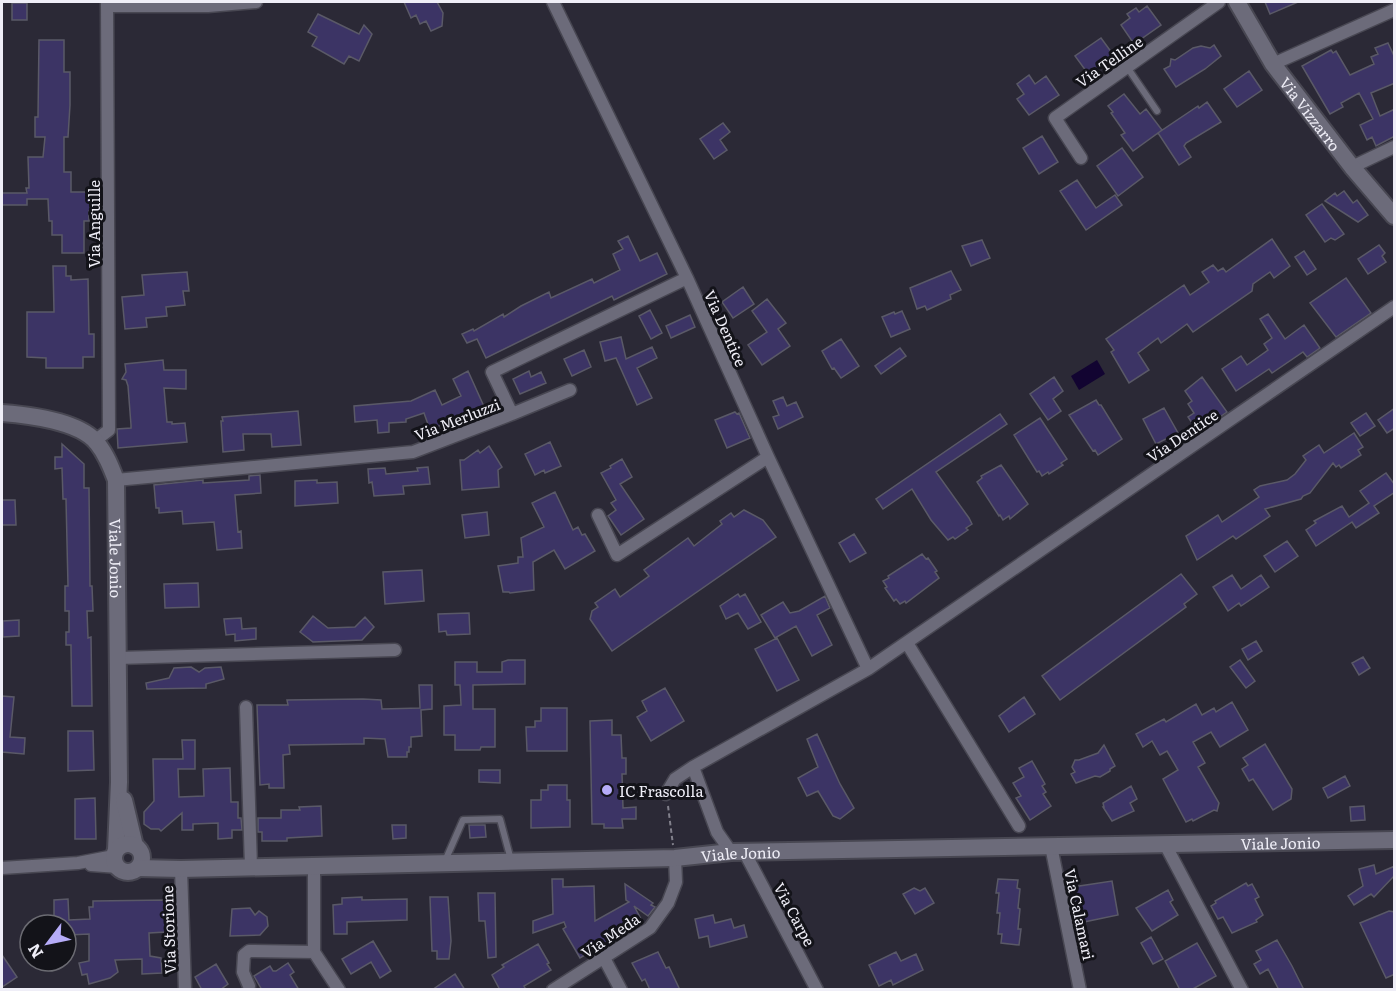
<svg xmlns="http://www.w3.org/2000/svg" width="1396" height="991" viewBox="0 0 1396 991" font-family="Literata,serif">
<rect width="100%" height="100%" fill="#2b2936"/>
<path fill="#120431" d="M1097,360L1105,374L1079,390L1071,376Z"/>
<path fill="#3c3465" stroke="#5a5967" stroke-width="1.5" d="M404,2H437L443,13L442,26L431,31L426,21L420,24L416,15L411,18Z
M1265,2H1298L1270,14Z
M12,3H27V20H12Z
M1147,6L1161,25L1134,44L1121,25L1130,18L1127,14L1136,8L1139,12Z
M318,14L359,34L364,25L372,34L359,61L349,56L344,64L312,46L317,37L308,32Z
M1101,38L1115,57L1089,75L1075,56Z
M39,40H64V72H70V105L68,137H64V172H71V192H100V211H89V221H84V253H62V235H52V221H49L48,199H27V205H2V193H27L26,188H29L28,157H43L45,137H35V117H38Z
M1388,43L1395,58V83L1371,93L1380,116L1395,109V136L1376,146L1372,137L1367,140L1360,125L1373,119L1359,93L1341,103L1343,107L1330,114L1302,66L1331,50L1333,53L1336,51L1350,75L1374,64L1371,57L1378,54L1375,48Z
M1214,45L1221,56L1205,69L1176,87L1164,69L1170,66L1171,59L1175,60L1193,48L1201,46L1210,48Z
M1249,71L1262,90L1237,107L1224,89Z
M1029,75L1035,84L1046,76L1059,95L1029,115L1017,99L1024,94L1017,84Z
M1124,94L1140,114L1146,109L1162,130L1133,151L1121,135L1125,133L1111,113L1113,112L1108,106Z
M1207,102L1221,122L1186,143L1184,146L1191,157L1179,165L1158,133L1198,106L1199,108Z
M723,123L730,132L720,140L727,150L714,159L700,139Z
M1042,136L1058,162L1039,174L1023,148Z
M1122,148L1143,177L1118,196L1097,166Z
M1077,180L1096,208L1115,195L1122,205L1086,230L1060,191Z
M1344,191L1353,203L1357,200L1368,215L1358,222L1325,201L1335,193L1337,196Z
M1322,204L1344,234L1335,240L1331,238L1325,242L1306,215Z
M628,236L640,261L657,253L667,274L614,300L612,296L486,358L477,339L467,343L462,334L473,329L474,331L503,314L504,317L521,306L549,292L551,298L592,279L594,283L620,270L613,254L623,249L618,241Z
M1272,239L1290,266L1274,278L1270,272L1253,284L1252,291L1193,332L1187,324L1161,343L1158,338L1138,353L1149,370L1129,383L1111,352L1114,350L1106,339L1184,285L1190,295L1209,282L1202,272L1213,265L1218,271L1223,268L1226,272Z
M982,240L990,258L971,266L962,246Z
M1379,245L1385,253L1382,256L1386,262L1368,274L1358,259Z
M1304,251L1316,269L1307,275L1295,257Z
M53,266H66V276H71V280L88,279L89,334H94V357H83V368H46V358L27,357V312H54Z
M951,271L961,290L950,295L951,299L927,310L925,306L917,309L910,288Z
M187,272L189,291H183L185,305L166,307L167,316L146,318L147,327L125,329L122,297L144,295L142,275Z
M1346,278L1371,313L1336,337L1310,303Z
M743,287L754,304L733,318L722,302Z
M767,299L786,323L778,329L790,346L762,365L748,345L767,332L752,311Z
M650,310L662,333L651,339L639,316Z
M902,311L910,329L891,337L882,317L894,312L895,314Z
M1268,314L1285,339L1304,325L1320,348L1307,357L1303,352L1272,373L1269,369L1236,391L1222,369L1241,356L1247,365L1268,350L1264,344L1272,338L1260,319Z
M690,315L695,327L671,338L666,326Z
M621,337L626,359L652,347L657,358L637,368L652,398L637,405L616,358L605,361L600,342Z
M841,339L859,366L841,378L834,368L832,369L822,351Z
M900,348L906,356L881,374L875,366Z
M584,350L591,367L572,376L564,359Z
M163,360L164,370H186V389L164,388L167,422H172V424L185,423L187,442L118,448L117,429L131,428V425L128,386L126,380L122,379L126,372L125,364Z
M468,371L486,411L471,419L468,413L430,430L424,413L406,419V422L389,423V432L378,433L377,420L355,422L354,406L411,401L435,390L442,405L461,396L453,379Z
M529,371L531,377L541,372L546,383L520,394L513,379Z
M1054,377L1063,391L1053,399L1061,411L1048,420L1030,394Z
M1202,377L1227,412L1198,432L1188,417L1194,413L1188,404L1192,401L1185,391Z
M783,397L787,406L796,402L803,417L778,429L773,417L779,415L773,401Z
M1096,400L1099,405H1101L1122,439L1098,455L1095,450L1093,451L1069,415Z
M1164,408L1178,433L1156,444L1143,419Z
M1395,408V428L1387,433L1378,420Z
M298,411L301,445L272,447L271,434H243L244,450L223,452L221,421H223L222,417Z
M735,412L737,414L739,413L750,438L727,448L715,420Z
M1366,413L1375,426L1360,436L1351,423Z
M1000,414L1007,424L936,472L969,518L972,524L966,528L968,530L955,539L953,537L948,540L931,520L912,489L883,509L876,499Z
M1040,418L1067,459L1061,463L1063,465L1049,474L1048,472L1042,476L1039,471L1037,472L1014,435Z
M1354,433L1363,447L1358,450L1361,455L1341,468L1339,465L1336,467L1333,463L1310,493L1303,496L1301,499L1265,509L1270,516L1236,539L1233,536L1197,560L1186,536L1218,515L1222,522L1259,497L1254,490L1260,486L1287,480L1295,474L1306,460L1303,456L1319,445L1324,453Z
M550,442L561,466L545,473L544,470L535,475L525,454Z
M62,444L84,464V488H89L90,586H92L93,611H87L88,638L91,637L92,706H72L71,648V645H66V632H69V611H65V586H68L66,499H63L62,468L55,469V457H62Z
M489,446L502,467L498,470L499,487L462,490L460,460H464L478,450L480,453Z
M622,459L632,477L620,484L644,519L621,535L608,516L616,510L611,503L616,500L601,473L611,468L610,466Z
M1001,465L1028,504L1010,519L1009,516L1003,520L1000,515L999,516L977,482L982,478L981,476Z
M428,467L430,484L403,486L404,494L374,496L372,482L369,483L368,469L385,468L386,474L418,471L417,468Z
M1386,473L1395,485V492L1374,506L1379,513L1356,528L1352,522L1316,546L1306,530L1316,523L1314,521L1342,506L1349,517L1369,503L1360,491Z
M260,475L261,493L235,495L238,532L241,531L242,548L217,550L214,522L183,524L182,511L159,513V508H156L154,485L203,480V483L249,480V476Z
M317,480V483L337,482L338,503L295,506V481Z
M555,492L573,530L578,527L582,535L585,534L595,551L565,569L554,550L533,562L534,590L510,593L509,592H503L498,566L518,563V557H523L521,538L544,527L532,503Z
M2,500H15L16,525H2Z
M744,510L763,520L776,537L612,651L590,619L592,611L598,607L595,603L615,589L620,597L649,576L644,570L688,538L694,546L722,524L720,521L731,513L734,517Z
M487,512L489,535L465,538L462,515Z
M854,534L866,553L850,562L839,543Z
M1287,541L1298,556L1275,572L1264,556Z
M922,554L926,559L928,558L937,571L935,572L939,578L906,603L905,601L900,604L896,599L894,601L885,588L887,587L883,581L889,578L888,576Z
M422,570L424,601L385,604L383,572Z
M1181,574L1197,594L1184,604L1186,607L1060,700L1042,676Z
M1232,575L1241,589L1261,575L1269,587L1241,606L1239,603L1228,611L1213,587Z
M198,583L199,607L165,608L164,584Z
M738,594L740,597L745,594L761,622L748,629L738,613L726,619L720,606Z
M825,596L830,608L817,615L832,645L812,656L796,626L775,638L761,615L783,602L790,613L799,611Z
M469,613L470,634L447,635L446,631L439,632L438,614Z
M313,616L328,628L355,627L365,617L374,627L362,640L313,642L300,632Z
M241,618L242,629L256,628V639L235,641V634L226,635L224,619Z
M19,620V636L3,637V621Z
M777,638L799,680L777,691L755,649Z
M1256,641L1262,651L1248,660L1242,649Z
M1363,657L1370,668L1359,675L1352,663Z
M508,660H525V684L473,685V709H495V747H481L480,750H455V735H444V706L461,705L460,685H455V662H477V672H502V662Z
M1240,660L1255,681L1246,688L1230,667Z
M191,667L199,672L205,668L221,667L224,679L206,684V688L147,689L146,683L169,678L174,668Z
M419,685H432V709L421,710L422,736L411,737V747H409V752H407V757H388L385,739L364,738V744H355L289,745L290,754L283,755L284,788H269V784L260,785L257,705H288L287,700L363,699L381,700L382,709L420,708Z
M665,688L684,721L651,741L637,717L647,711L642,701Z
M2,696L14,697L10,737L25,738L24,754L2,752Z
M1024,697L1035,714L1009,732L999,716Z
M1232,702L1248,730L1220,747L1211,732L1193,742L1205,763L1198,767L1219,803L1217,811L1214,810L1193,821L1192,819L1186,822L1163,779L1178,770L1167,751L1160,755L1152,741L1143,747L1136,734L1164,719L1166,722L1196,704L1202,715L1214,708L1216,712Z
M541,708H567V751H527L526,727H535V721H541Z
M612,720V735H621L622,758H626V774H622L623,808L636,807V819H622L623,828H604V824H592L590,721Z
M68,731H93L94,770L68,771Z
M817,734L840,784L854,808L840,819L833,816L818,791L807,796L798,778L818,767L807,739Z
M182,740H195V769H178L179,797L204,796L203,769L230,768L231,802H238V818H241L242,830H232V838L218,839V823L193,824V830H182V813L161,831L159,829H151L144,824V812L154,801L153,759H183Z
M1265,744L1292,789L1291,799L1273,810L1253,779L1249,781L1242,769L1248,765L1243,758Z
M1104,745L1115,766L1110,769V771L1100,777L1095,776L1076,783L1071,774L1075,772L1072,767L1075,760H1079L1098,753Z
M1032,761L1045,784L1042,786L1046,792L1043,794L1051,806L1030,820L1016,798L1021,796L1013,783L1024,777L1019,768Z
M479,770H500V783L479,782Z
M1345,776L1350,786L1328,798L1323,788Z
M548,785H567V800H570V827L531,828V800H541V790H548Z
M1131,786L1137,799L1130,803L1134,811L1112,821L1103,807H1104L1103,803Z
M95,798L96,839H75V799Z
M321,806L322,836L287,838V841H262V832H258V818H281V810H300L299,807Z
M1364,806L1365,820L1351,821L1350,807Z
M392,825H406V838L393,839Z
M469,825H485L486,837L470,838Z
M1374,865L1376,874L1395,866V875L1374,897L1371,894L1354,905L1348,896L1363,886L1359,869Z
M552,879H563V887L594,886L595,921L629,902L626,900L625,884L653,903L651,905L655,907L648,916L634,906L641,919L636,925L580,958L563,929L566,927L564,922L533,933V921L553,914Z
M998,879L1018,880L1017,888L1020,889L1018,908L1020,909L1018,929H1021L1019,945L1001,943L1002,934H998L1000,913H997L999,893H996Z
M1112,881L1118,915L1079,923L1073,887Z
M1246,883L1248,886L1252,884L1259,897L1255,899L1263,915L1256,920L1257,922L1232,933L1223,917L1218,919L1211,906L1216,903L1215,901Z
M914,888L920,891L925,888L934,903L915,914L903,894Z
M1168,890L1173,900L1170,902L1178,915L1152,931L1136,908Z
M478,893H495L496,957L488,958L485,921H479Z
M362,897V900L407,899V920L347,922V934H334L333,905L342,904V898Z
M430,897H448L451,941L449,959H437V951H432Z
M68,899L69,920L90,919L89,907H93V901L168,900L169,929H165L166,932L149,933L150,956L161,958L162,973L142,974V959L115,960L118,972L110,978L89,984L87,974L82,975L79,963L89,961V934L68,935V925H54V900Z
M250,908L255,915L259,911L267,917L268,926L260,935L230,936L232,909Z
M1389,911L1395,912V974L1386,978L1360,923Z
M713,915L715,923L731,919L734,928L744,925L747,937L710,947L708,936L699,938L695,919Z
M1151,937L1163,959L1153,964L1141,943Z
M1277,940L1292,966L1304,990H1279L1268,969L1260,974L1254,964L1261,960L1256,951Z
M373,941L391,971L380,978L371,962L351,974L342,959Z
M1197,943L1216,976L1191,990H1180L1165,961Z
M538,944L549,963L547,964L551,970L524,986L526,990H500L492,975L504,967L502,965Z
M658,952L666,968L669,967L680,990H650L645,979L642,981L632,963Z
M896,952L901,961L916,954L923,970L893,985L891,980L879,986L869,965Z
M2,955L17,977L2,987Z
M288,963L294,972L290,975L299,990H262L254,976L270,966L273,971H276Z
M216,964L228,984L220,990H202L195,977Z
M455,974L465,990H432Z"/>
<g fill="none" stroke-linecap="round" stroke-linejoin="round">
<defs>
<path id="lane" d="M1127,67L1157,111
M445,861L463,820L500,819L511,860"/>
<path id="street" d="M553,2L687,278L768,457L868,669
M107,6H208L256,2
M1273,64L1394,10
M1081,158L1055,118L1219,2
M1352,167L1394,147
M512,414L570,390
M96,440L109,430L107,2
M116,480L413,452L512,414L492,372L687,278
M598,515L617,555L768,457
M907,643L1019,826
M118,658L395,650
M246,707L251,867
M693,767L717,832L731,852
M666,794L675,779L693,767L868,669L1394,307
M1051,846L1080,990
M1166,846L1242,990
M745,853L817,990
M91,865L118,867
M314,866V952L339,990
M2,868L78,863L114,856
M181,869L185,990
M604,958L621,990
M249,986L243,972L244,955L249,951L314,952
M553,990L650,928L668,903L676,882L675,858"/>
<g id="secondary">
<path id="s1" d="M1237,2L1273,64L1352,167L1394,216"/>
<path id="s2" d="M2,413C28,415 80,421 97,443C106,454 111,467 116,480L119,782L116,850"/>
<path d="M124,800L135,846"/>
<circle cx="128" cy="858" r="14"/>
<path id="s3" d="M138,868L181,869L675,858L731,852L1394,840"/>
</g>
</defs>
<use href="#lane" stroke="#484752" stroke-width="9"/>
<use href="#street" stroke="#484752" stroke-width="15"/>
<use href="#secondary" stroke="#484752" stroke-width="20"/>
<path stroke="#82818c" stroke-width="2" stroke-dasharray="4.5 3" stroke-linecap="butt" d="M668,806L673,845"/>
<use href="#lane" stroke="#6c6b7a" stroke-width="6"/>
<use href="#street" stroke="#6c6b7a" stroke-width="12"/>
<use href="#secondary" stroke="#6c6b7a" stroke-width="16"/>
</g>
<circle fill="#b6acf8" stroke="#131319" stroke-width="2" cx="607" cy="790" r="6"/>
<g text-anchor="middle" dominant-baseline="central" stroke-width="6" stroke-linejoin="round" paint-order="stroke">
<g font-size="15" fill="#efeef7" stroke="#131319">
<text transform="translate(1109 61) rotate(-35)">Via Telline</text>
<text stroke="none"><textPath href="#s1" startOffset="134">Via Vizzarro</textPath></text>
<text transform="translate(93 224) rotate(-90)">Via Anguille</text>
<text transform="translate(726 328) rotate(66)">Via Dentice</text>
<text transform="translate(457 419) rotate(-21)">Via Merluzzi</text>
<text transform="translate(1182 435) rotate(-34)">Via Dentice</text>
<text stroke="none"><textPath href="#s2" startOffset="222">Viale Jonio</textPath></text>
<text stroke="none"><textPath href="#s3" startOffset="1143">Viale Jonio</textPath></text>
<text stroke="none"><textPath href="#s3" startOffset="603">Viale Jonio</textPath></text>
<text transform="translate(795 914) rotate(62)">Via Carpe</text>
<text transform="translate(1080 914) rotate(78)">Via Calamari</text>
<text transform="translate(168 930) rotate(-92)">Via Storione</text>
<text transform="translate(610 935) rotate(-34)">Via Meda</text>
</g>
<g font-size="15" fill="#efeef7" stroke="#131319" text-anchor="start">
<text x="619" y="790">IC Frascolla</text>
</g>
</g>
<rect width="1396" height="991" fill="none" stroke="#efeef7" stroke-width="6"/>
<g transform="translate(48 943) rotate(238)"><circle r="28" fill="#131319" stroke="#6b6b72" stroke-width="1.5"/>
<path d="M0-4.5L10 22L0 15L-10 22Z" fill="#b6acf8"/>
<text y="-9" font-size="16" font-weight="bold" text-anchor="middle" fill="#efeef7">N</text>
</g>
</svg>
